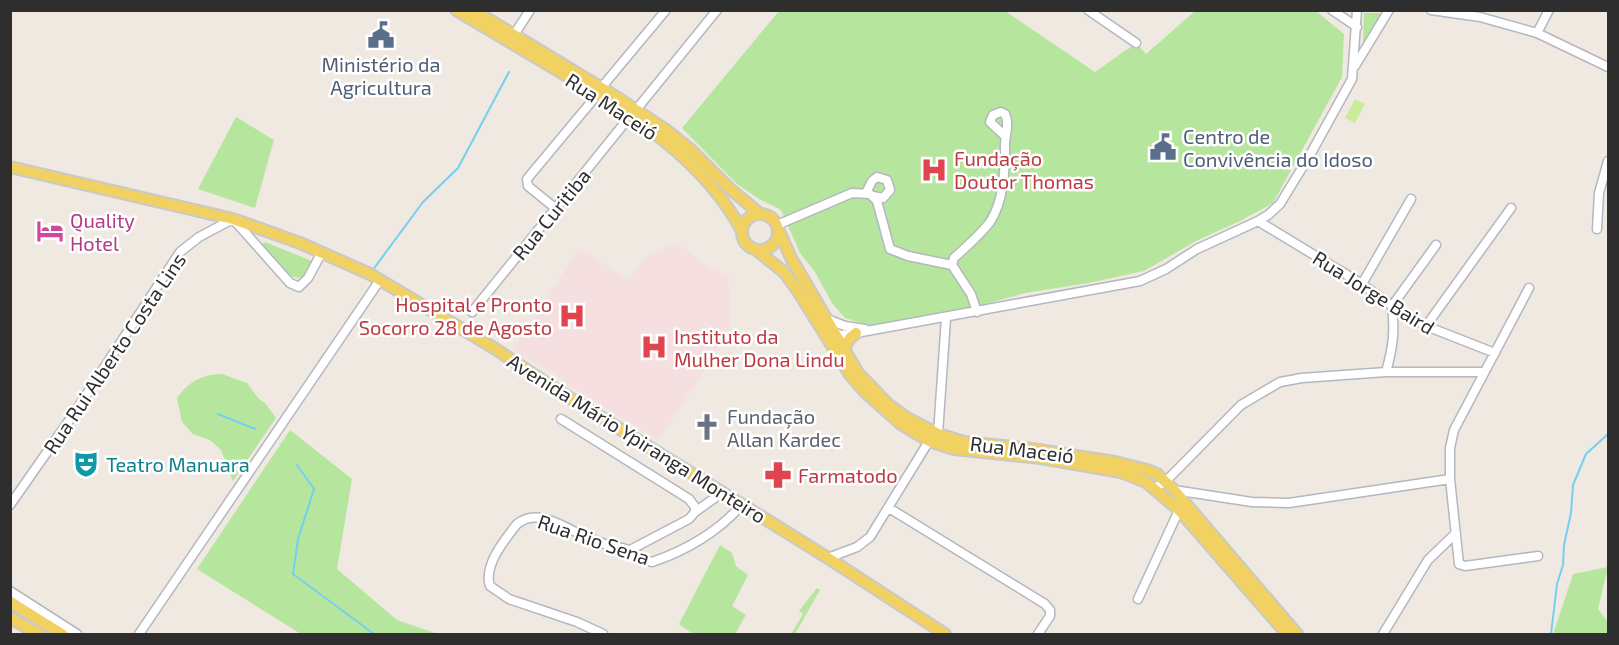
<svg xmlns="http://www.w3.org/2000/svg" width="1619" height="645" viewBox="0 0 1619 645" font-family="'Exo 2',sans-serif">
<rect width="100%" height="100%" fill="#efe9e1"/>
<path fill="#f5dfe0" d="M676,245L685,249L708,267L728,275L731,322L728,334L658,440L566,383V381L514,350L579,249L629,281L646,257L669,246Z"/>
<path fill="#b6e59e" d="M779,11H1005L1095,72L1136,43L1146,54L1195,11H1316L1344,34L1342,77L1273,203L1240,221L1196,241L1144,271L1088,283L1025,293L934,318L867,325L845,318L832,303L815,272L800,253L781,210L759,199L737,184L682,128Z
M1364,13H1384L1367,43H1363Z
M236,117L274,140L255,208L198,189Z
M265,242L312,261L304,276L298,278L291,276L262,244Z
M222,374L247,383L258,398L266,404L276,418L233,481L221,450L210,440L193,434L182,422L177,398C188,382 202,374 222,374Z
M290,430L352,479L337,569L397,620L438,634H301L197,569Z
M720,545L732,553L736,566L748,575L732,606L746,615L735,634H693L679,624Z
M1608,567L1598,609L1608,622V634H1553L1573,574Z
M817,588L820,590L795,634H791L803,614L799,611Z"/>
<path fill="#c9ec9a" d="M1355,99L1365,104L1355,123L1345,118Z"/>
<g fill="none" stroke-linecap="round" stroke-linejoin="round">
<path stroke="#75cff0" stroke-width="2" d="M372,271L423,202L458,168L509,72
M218,414L255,429
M297,465L314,489L298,539L293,574L374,634
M1551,634L1557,584L1563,565L1564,545L1571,513L1573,485L1586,454L1608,434"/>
<defs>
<path id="minor" d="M1088,10L1136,43
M1332,10L1357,27
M1431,10L1480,17L1537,33L1608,67
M1537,33L1549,10
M514,35L530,10
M1355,66L1389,10
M601,88L666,10
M636,110L717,10
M866,193L872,181L877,177L887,180L890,190L883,198L873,196
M555,208L528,186L527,179L597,95
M1258,221L1362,284L1392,306L1426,326L1495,353
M777,225L852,193L870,194L877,201L890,249L908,256L952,265L971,294L977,312
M1597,229L1599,193L1608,161
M952,265L954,258C966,247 980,235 990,222C1004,201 1005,169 1005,145C1005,133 1010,125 1005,114L1001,112L993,115L990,122L1005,136
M1362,284L1411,199
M1529,288L1454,430L1450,448V479L1459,564L1465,566L1538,556
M472,312L631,115
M827,319L845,326L865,329
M1426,326L1511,208
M833,332L841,335L856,333L1140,281L1166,269L1197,249L1258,221L1268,215L1280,204L1310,155L1352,79L1357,10
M1386,372C1393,347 1395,332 1392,306L1436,245
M561,419L689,499L695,507V512L689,519L630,550
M938,434L946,318
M1155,488L1166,481L1241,405L1280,382L1302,378L1386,372H1483
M1174,490L1252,502L1289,503L1450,479
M10,505L75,412L180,252L199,237L233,219L290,283L299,287L308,278L322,252
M889,508L1045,604L1050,610V616L1038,634
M695,512L723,492
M828,558L857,547L870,537L929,441
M10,591L77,634
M1138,599L1179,510
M139,634L380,280
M603,634L577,622L509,599L490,586C483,566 505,539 517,524C536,508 560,525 578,533C587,537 596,541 605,544C612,547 627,548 632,551C640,555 643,560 652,562C685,551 720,531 742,504
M1383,634L1428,560L1456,533"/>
<path id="major" d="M456,10C491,31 527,52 562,73C632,115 703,158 742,231
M473,10L618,98L666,130L691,150L729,188L760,214
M10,167L233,219L300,243L370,274L494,348L557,390L828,558L945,634
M742 232a18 18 0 1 1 36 0a18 18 0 1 1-36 0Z
M779,231L791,258L858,373L889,405L907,418L938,434L964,442L1032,449L1115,462L1147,470L1157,474L1174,490L1297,634
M755,249L784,272L796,288L851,376L865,392L901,424L929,441L954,449L1041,458L1121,472L1146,482L1179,510L1287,634
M843,350L850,338L856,333
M10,602L62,634
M10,618L39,634"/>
</defs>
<use href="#minor" stroke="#b4b7c1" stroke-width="11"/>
<use href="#major" stroke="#c9c9c9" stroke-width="14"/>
<use href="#minor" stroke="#fff" stroke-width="8"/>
<use href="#major" stroke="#f2d163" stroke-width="10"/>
</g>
<defs>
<symbol id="civic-bare" viewBox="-9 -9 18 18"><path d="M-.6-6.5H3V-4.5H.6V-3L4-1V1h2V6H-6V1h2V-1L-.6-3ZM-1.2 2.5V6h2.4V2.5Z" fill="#5c6f8a" stroke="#fff" stroke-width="2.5" paint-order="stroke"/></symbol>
<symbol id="hospital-bare" viewBox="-9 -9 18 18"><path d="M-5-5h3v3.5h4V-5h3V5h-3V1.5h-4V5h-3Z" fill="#e0444e" stroke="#fff" stroke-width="2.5" paint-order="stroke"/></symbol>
<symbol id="hotel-bare" viewBox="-9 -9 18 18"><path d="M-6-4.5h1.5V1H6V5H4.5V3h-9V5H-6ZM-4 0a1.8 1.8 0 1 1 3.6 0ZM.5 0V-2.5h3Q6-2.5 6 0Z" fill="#d1479c" stroke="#fff" stroke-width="2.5" paint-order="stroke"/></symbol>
<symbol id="church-bare" viewBox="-9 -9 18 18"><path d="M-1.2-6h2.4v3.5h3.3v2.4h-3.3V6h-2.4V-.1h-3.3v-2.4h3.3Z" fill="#6b7280" stroke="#fff" stroke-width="2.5" paint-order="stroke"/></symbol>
<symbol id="theatre-bare" viewBox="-9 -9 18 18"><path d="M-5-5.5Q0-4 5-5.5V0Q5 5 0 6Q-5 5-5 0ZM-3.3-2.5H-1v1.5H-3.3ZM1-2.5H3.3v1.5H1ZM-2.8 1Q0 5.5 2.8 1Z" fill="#0f9aa8" stroke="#fff" stroke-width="2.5" paint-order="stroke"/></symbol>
<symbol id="pharmacy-bare" viewBox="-9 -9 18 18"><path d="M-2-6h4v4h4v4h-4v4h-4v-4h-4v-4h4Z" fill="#e0444e" stroke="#fff" stroke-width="2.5" paint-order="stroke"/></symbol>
</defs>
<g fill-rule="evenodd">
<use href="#civic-bare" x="362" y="16" width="38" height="38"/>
<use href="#civic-bare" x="1144" y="128" width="38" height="38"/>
<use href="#hospital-bare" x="915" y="151" width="38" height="38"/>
<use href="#hotel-bare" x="31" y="212" width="38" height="38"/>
<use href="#hospital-bare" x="553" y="297" width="38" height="38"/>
<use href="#hospital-bare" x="635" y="328" width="38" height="38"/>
<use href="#church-bare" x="688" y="408" width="38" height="38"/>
<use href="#theatre-bare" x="67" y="445" width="38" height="38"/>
<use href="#pharmacy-bare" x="759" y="456" width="38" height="38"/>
</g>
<g text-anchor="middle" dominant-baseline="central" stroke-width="5" stroke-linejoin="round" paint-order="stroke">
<g font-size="20" fill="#4e5e75" stroke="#fff">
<text x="381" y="64">Ministério da<tspan x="381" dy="23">Agricultura</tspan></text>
<text x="1183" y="136" text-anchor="start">Centro de<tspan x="1183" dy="23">Convivência do Idoso</tspan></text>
</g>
<g font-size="20" fill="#2e2e2e" stroke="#fff">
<text transform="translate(612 106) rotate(33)">Rua Maceió</text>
<text transform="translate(551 214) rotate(-51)">Rua Curitiba</text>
<text transform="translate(1374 292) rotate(32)">Rua Jorge Baird</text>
<text transform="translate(114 353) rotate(-56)">Rua Rui Alberto Costa Lins</text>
<text transform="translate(637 438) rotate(32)">Avenida Mário Ypiranga Monteiro</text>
<text transform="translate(1022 449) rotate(7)">Rua Maceió</text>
<text transform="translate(594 539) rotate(19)">Rua Rio Sena</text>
</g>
<g font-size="20" fill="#be3a42" stroke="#fff" text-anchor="start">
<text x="954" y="158">Fundação<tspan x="954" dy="23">Doutor Thomas</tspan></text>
<text x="552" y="304" text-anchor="end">Hospital e Pronto<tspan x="552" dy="23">Socorro 28 de Agosto</tspan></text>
<text x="674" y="336">Instituto da<tspan x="674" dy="23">Mulher Dona Lindu</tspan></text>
<text x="798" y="475">Farmatodo</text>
</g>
<g font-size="20" fill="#b23c85" stroke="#fff" text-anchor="start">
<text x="70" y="220">Quality<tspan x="70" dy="23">Hotel</tspan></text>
</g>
<g font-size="20" fill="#5b616d" stroke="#fff" text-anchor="start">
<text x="727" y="416">Fundação<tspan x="727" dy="23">Allan Kardec</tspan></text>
</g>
<g font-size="20" fill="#0d838f" stroke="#fff" text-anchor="start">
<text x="106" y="464">Teatro Manuara</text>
</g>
</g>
<rect width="1619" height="645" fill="none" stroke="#2e2e2e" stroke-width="24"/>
</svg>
